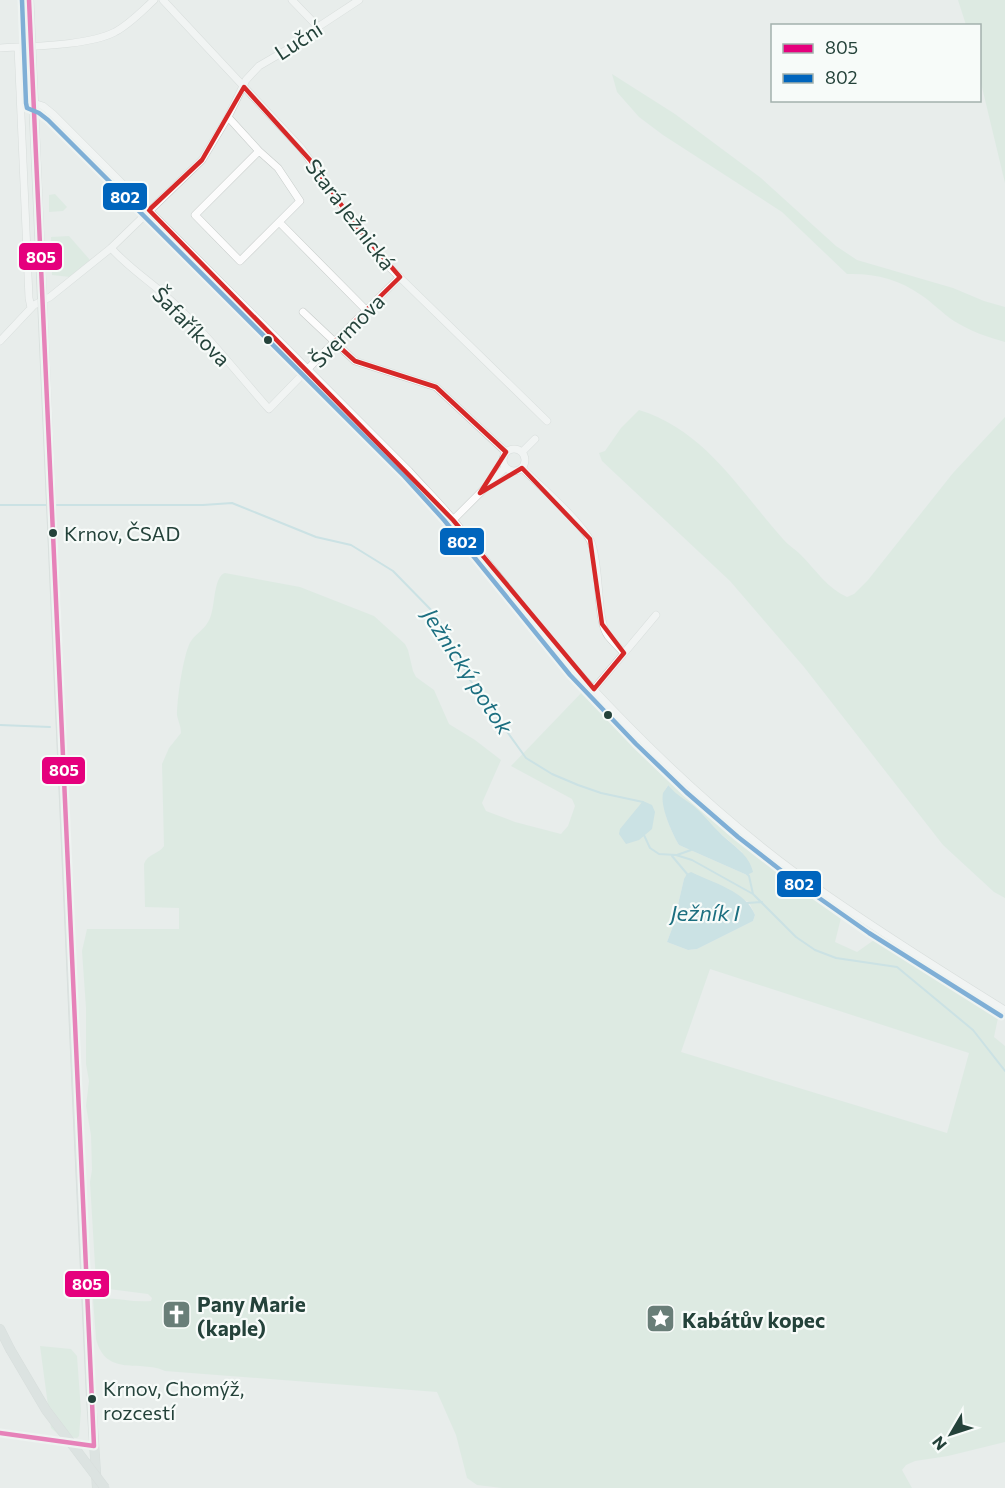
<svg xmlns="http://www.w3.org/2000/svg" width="1005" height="1488" viewBox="0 0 1005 1488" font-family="Commissioner,sans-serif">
<rect width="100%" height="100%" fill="#e8edeb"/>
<path fill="#d1e6d8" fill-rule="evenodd" d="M958,0H1005V183L980,79V26L966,25Z
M612,74L675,114L761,178L836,246L857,260L953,288L984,301L1005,307V342C987,337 970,331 954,321C942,313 933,303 921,295C899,279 874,273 847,274L782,212L663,135L639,117L617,92Z
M55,194L67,207L63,211L49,212V195Z
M69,236L90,260L70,277L52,275L51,237Z
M639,410C705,430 740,491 783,539C788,545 795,549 800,554C816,570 827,588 847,597L854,594L868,580L953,473L1005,417V898L994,892L943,845L804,667L730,581L602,461L599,453L605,451L621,428Z
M225,573L300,587L374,616L405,644L408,650L413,671L416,677L434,690L449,724L475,740L501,760L482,803L486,811L515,822L561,834L568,826L575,806L572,799L511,766L585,689L674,779L759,852L842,914L835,942L857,952L874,940L998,1018L994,1037L1005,1046V1442L948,1456L915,1461L906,1465L902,1470L912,1488H502L477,1485L467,1478L456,1435L437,1392L165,1371C140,1359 106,1378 96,1339L93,1299C113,1296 131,1303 151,1301L152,1298L148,1294L101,1288L96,1282L90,1182L92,1170L91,1135L86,1106L89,1081L86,1064V1008L82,951L87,929H179V908L145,907L144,864C147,854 159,854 164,846L162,764L169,748L181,733C181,726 178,721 177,715C177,699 183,658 189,645C194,633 207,630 211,615C215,604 214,576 225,573ZM668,785L678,797L742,852L747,875L679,845C670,829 657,802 668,785ZM684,879L749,902L755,915L753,921L697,949L688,950L667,942L673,926ZM710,969L969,1053L947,1133L681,1052Z
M40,1346L71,1349L77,1356L81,1411L79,1436L77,1438L61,1437L51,1428Z"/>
<path fill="#a9d4db" d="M668,785C678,797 686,799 697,809C705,816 712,826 720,833C733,846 749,854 753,872L747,875L679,845C672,833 660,807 663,793C663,793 668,786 668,785Z
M643,801L652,805L655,812L652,829L639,840L626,844L619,834L620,829Z
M691,872C713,883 746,891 755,915L753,921L697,949L688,950L667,942L673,926L684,879L687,874Z"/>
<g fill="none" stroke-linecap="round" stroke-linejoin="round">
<path stroke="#a9d4db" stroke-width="2" d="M0,505H49
M55,505H203L232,503L316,537L351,545L393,571L437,616L470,680L526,758L552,774L578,785L601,793L643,802
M0,725L50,727
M643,833L650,848L659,854L676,855L692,860L753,894L796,937L815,950L836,958L897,967L973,1030L1005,1071
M677,855L691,850
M672,856L688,875
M747,874L749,876L753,894
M747,903L762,902"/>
<defs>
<path id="minor" d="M163,0L302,149L356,226L386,264L547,421
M292,0L318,27
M18,47L29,298L31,308
M0,48C32,46 87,46 115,32C130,24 142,11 154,0
M33,103L43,106L53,114L409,471C424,488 441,504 455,522C501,578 544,637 594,690C656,756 723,819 796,873C864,922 934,966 1005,1010
M228,117L259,151
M279,222L300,201L278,168L259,151L195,215L240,261L279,222L366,310
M111,248C128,267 148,280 166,296C204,330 236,372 269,409L334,342L400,277
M303,312L355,361L436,387L506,452
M0,341L34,305L50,297L111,248L202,160L228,117L246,80L259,66L295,45L318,27L359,0
M503 460a11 11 0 1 1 22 0a11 11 0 1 1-22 0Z
M522,452L535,439
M522,468C539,485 582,522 591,542C601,567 596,620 608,636C613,642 619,648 624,653
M453,520L505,468
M594,689L656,615
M0,1433L94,1446"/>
<path id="major" d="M29,0L78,1120L91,1397L97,1488
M0,1329L10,1349"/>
</defs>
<use href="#minor" stroke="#c5cac8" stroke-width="8"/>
<use href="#major" stroke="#c3ccc9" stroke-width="10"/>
<use href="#minor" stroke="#fcfcfc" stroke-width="7"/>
<use href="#major" stroke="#cfd7d5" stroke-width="9"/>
<defs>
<path id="major-bridge" d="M10,1349L46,1410L105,1488"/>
</defs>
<use href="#major-bridge" stroke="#c3ccc9" stroke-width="10" stroke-linecap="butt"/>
<use href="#major-bridge" stroke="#cfd7d5" stroke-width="9"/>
<defs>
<path id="bus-1" d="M0,1433L94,1446L29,0"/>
<path id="bus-2" d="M22,0L26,103L27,108L39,113L48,120L404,476L444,520L570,675L636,744L686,792L738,837L792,879L869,933L1001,1016"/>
</defs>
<use href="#bus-1" stroke="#f7fbf9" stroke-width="9"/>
<use href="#bus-2" stroke="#f7fbf9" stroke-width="9"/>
<use href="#bus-1" stroke="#e5007d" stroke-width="4.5"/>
<use href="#bus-2" stroke="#0065bd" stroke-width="4.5"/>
</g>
<path d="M0 0H1005V1488H0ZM244,87L310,160L356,226L400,277L334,342L355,361L436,387L506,452L480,493L522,468L590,539L602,624L624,653L594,689L453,520L149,210L202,160Z" fill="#e8edeb" fill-opacity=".55" fill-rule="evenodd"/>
<path fill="none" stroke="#d62828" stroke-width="4.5" stroke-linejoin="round" d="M244,87L310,160L356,226L400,277L334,342L355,361L436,387L506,452L480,493L522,468L590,539L602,624L624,653L594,689L453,520L149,210L202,160Z"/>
<defs>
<symbol id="church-square" viewBox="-11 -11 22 22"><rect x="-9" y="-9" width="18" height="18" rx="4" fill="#697e78" stroke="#f7fbf9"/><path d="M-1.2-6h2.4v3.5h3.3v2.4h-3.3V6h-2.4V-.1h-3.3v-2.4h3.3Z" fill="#fff"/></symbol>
<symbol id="sight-square" viewBox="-11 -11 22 22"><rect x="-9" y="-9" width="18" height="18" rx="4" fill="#697e78" stroke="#f7fbf9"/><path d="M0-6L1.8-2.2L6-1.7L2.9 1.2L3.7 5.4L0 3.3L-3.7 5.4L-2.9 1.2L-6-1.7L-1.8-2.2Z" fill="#fff"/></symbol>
</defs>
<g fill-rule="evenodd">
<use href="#church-square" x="160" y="1298" width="33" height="33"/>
<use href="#sight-square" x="644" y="1302" width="33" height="33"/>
</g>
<g fill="#24423a" stroke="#f7fbf9" stroke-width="2">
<circle cx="268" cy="340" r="5"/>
<circle cx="53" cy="533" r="5"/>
<circle cx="608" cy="715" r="5"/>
<circle cx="92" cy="1399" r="5"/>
</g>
<g text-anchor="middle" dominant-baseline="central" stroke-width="4.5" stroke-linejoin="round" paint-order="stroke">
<g font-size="20" fill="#24423a" stroke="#f7fbf9" text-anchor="start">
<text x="64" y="533">Krnov, ČSAD</text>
<text x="103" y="1388">Krnov, Chomýž,<tspan x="103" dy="24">rozcestí</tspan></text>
</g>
<g font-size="21" fill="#24423a" stroke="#f7fbf9">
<text transform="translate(298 40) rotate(-33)">Luční</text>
<text transform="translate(351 214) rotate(53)">Stará Ježnická</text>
<text transform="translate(192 326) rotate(46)">Šafaříkova</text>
<text transform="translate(347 330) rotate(-45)">Švermova</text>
</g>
<g font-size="21" font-weight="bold" fill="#24423a" stroke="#f7fbf9" text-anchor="start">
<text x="197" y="1303">Pany Marie<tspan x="197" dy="24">(kaple)</tspan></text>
<text x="682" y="1319">Kabátův kopec</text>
</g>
<g font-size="22" font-style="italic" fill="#1c6f80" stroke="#f7fbf9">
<text transform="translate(468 671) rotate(57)">Ježnický potok</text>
<text x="705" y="912">Ježník I</text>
</g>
</g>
<g stroke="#f7fbf9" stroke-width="2">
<rect x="102" y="182" width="46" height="29" rx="6" fill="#0065bd"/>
<rect x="18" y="242" width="45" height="29" rx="6" fill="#e5007d"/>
<rect x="439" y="527" width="46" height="29" rx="6" fill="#0065bd"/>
<rect x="41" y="756" width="45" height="29" rx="6" fill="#e5007d"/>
<rect x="776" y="870" width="46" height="28" rx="6" fill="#0065bd"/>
<rect x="64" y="1270" width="46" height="28" rx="6" fill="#e5007d"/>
</g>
<g font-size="16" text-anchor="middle" font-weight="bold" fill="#fff">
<text x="125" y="203">802</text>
<text x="41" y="263">805</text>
<text x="462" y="548">802</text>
<text x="64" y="776">805</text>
<text x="799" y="890">802</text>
<text x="87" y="1290">805</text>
</g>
<rect x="771" y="24" width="210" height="78" fill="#f7fbf9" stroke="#a3b1ad" stroke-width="1.5"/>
<rect x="783" y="44" width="30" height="9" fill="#e5007d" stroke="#a3b1ad" stroke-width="1.5"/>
<text x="825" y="54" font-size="18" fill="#24423a">805</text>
<rect x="783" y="74" width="30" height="9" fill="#0065bd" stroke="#a3b1ad" stroke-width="1.5"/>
<text x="825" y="84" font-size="18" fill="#24423a">802</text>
<g transform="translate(951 1434) rotate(231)" stroke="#f7fbf9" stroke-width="4.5" paint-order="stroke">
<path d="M0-4.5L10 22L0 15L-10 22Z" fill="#24423a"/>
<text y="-9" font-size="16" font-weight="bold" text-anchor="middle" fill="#24423a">N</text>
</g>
</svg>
